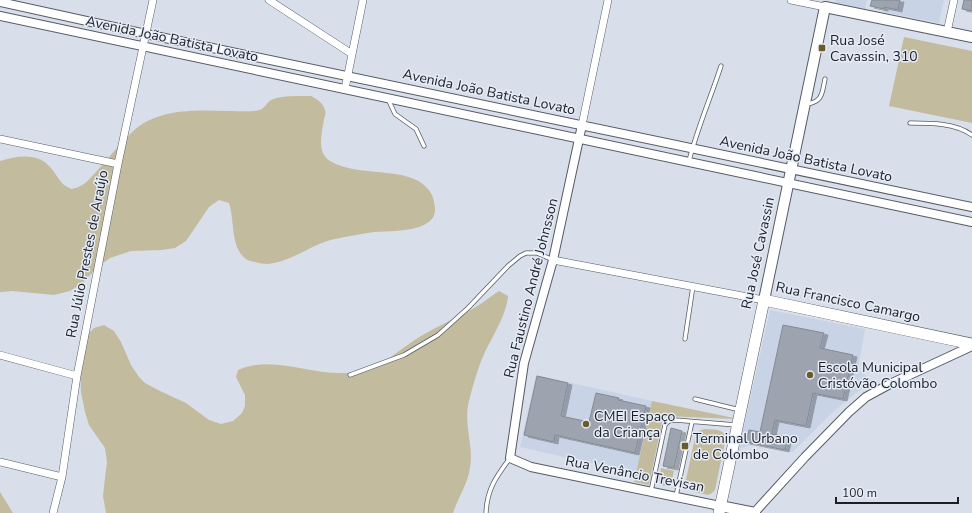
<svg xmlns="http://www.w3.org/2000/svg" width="972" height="513" viewBox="0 0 972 513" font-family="'Nunito Sans',sans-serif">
<defs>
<filter id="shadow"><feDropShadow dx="4" dy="2" stdDeviation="0" flood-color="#0004"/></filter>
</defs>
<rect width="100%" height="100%" fill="#d8dfea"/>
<path fill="#c8d3e5" d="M836,0H867L865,9L835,3Z
M886,0H944L939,23L883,12Z
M770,310L865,329L858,369L873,382L856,393L831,414L793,452L753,444L739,449Z
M536,375L652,401L636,473L520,447Z"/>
<path fill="#c3bb9d" d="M904,37L972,51V123L889,106Z
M311,96C317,99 323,103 325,110C326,113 325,117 324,119C322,133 316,152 330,161C357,178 409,165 428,189C433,195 434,200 435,208C437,233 390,231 374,232C361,234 347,236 335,239C311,244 292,262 267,264C263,264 259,263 255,262C252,261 249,261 246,259C230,247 235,221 229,203L219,200L209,207L186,241L175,248L162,250L131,251L110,258L99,266L80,285L70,291L54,295L13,291L0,292V161C17,156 37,152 50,167C54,171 57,177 61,182C63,185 68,187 71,189C74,188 77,188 80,186C86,184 91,177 96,172C109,158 123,139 138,127C164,108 198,110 229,111C238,111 252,112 260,110C265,108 267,102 271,100C280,95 301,96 311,96Z
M499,291L508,296C507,313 493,336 485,352C478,367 473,385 469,401C463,423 474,446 470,468C468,483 458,498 453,513H106L103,496L105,478L107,462L105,448L89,425L85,412L81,392L80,357L85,337L94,328L104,325L114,331L121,342L131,365L139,377L145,383L160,391L186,403L209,420L221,424L233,421L242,413L245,406V395L236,377L238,370C271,355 308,374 343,373C350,373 360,372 367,370C385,364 404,346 421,336C438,326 457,318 474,308C483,303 491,296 499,291Z
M652,401L734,418V419L665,416L663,418L649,485L634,482Z
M705,429C714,430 722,428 726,437L715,490L712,493L708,495L690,491L686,488L685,484L696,433L701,430Z
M661,468L674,471L671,484L670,485L664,486L659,483V481Z
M0,492L13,513H0Z"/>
<path fill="#9da4af" stroke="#848a95" filter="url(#shadow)" d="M872,0H900L898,10L884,7V9L870,6Z
M964,0H972V11L962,9Z
M783,325L824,333L820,348L853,355L843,399L813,393L806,426L775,420L772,434L788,437L785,450L746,442L749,430L760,432Z
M537,376L568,383L561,416L589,422L596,393L619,398L618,400L646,406L635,453L555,435L554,442L524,435Z
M671,428L682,431L674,468L663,466Z"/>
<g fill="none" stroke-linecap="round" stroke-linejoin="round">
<defs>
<path id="service" d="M388,99L395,114L416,129L424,146
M806,104C823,102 822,93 825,79
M910,123C931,123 955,123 972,135
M689,161C697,129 711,97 721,66
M685,339L693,286
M350,375L404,355L438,335L468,308L508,266L520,256L526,253H537L553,260
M695,399L740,410
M651,491L665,425C668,421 670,420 675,420L736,425
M676,496L692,422
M486,513C487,489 496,477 510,458"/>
<path id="minor" d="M269,0L352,54
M791,0L825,7
M947,32L954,0
M345,89L363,0
M582,125L608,0
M0,139L118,164
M553,260L764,300
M0,355L77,376
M0,462L62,477
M53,513L62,477L77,376L118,164L153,0"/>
<path id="tertiary" d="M0,2L146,34L972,207
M0,16L972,222
M582,125L553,260L524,363L510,458L531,467L720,506
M754,513L805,457L849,412L866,397L890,384L972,346"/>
<path id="secondary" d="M764,300L825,7L972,37
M720,506L755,513"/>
<path id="primary" d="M719,513L764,300L972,344"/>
</defs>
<use href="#service" stroke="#555b65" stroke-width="5"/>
<use href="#minor" stroke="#555b65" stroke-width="8"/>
<use href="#tertiary" stroke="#555b65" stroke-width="10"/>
<use href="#secondary" stroke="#555b65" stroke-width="12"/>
<use href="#primary" stroke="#555b65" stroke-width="12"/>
<use href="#service" stroke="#fff" stroke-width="3.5"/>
<use href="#minor" stroke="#fff" stroke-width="7"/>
<use href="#tertiary" stroke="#fff" stroke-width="8"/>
<use href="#secondary" stroke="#fff" stroke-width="10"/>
<use href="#primary" stroke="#fff" stroke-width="11"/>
</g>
<g fill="#6a5c29" stroke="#e5ecf8" stroke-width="1.5">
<rect x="818" y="44" width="8" height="8" rx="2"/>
<circle cx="810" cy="375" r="4"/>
<circle cx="586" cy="424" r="4"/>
<rect x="681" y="442" width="8" height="8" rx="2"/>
</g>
<g text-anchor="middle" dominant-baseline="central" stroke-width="3" stroke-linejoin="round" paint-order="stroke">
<g font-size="14" fill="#1c1e22" stroke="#e5ecf8">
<text transform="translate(172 39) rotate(12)">Avenida João Batista Lovato</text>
<text transform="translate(489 92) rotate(12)">Avenida João Batista Lovato</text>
<text transform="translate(806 159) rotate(12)">Avenida João Batista Lovato</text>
<text transform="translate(758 253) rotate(-78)">Rua José Cavassin</text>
<text transform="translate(87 254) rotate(-79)">Rua Júlio Prestes de Araújo</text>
<text transform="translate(531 288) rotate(-76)">Rua Faustino André Johnsson</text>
<text transform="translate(848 302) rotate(12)">Rua Francisco Camargo</text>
<text transform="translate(635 474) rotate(11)">Rua Venâncio Trevisan</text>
</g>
<g font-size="14" fill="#1c1e22" stroke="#e5ecf8" text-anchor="start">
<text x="830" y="40">Rua José<tspan x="830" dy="16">Cavassin, 310</tspan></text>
<text x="818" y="367">Escola Municipal<tspan x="818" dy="16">Cristóvão Colombo</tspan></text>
<text x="594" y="416">CMEI Espaço<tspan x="594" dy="16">da Criança</tspan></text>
<text x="693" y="438">Terminal Urbano<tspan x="693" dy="16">de Colombo</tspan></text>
</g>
</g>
<path d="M836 497v6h122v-6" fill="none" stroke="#1c1e22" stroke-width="2"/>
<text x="842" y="497" font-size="12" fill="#1c1e22" stroke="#e5ecf8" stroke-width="3" paint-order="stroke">100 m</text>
</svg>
